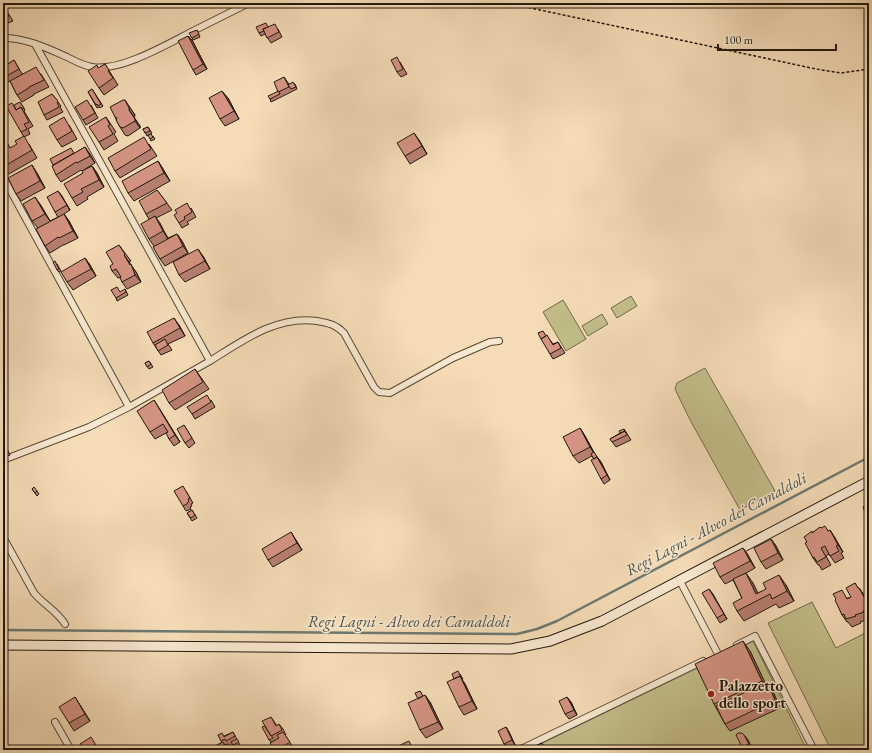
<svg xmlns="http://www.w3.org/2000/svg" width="872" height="753" viewBox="0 0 872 753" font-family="'EB Garamond',serif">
<rect width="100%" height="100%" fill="#f5dcb7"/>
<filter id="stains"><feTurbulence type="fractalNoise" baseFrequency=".005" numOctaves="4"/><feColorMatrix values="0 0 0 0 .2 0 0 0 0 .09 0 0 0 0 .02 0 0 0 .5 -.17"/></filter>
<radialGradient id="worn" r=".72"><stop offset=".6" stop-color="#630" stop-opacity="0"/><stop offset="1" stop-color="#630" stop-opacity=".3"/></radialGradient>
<path fill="#c2be8a" stroke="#726b4c" d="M631,296L637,306L617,318L611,308Z
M563,300L586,339L566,351L543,312Z
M602,314L608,324L588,336L582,326Z
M705,368L775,491L740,510L689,418L675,389L677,383Z
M812,602L836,648L869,631V748L866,750H831L768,623Z
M753,641L807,750H535L534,747Z"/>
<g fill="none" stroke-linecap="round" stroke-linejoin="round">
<path stroke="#6c7971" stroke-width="2.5" d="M3,630L517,634L537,629L557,621L869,457"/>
<defs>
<path id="street" d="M3,38C26,38 47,48 67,57C75,61 84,66 92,67C121,72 169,43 195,30C213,21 231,12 249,3
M3,177L129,407L210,361L35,44
M210,361C242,341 277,315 317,321C328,323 335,324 344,333L374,387L379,392L390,393L453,358L490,342L499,341
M3,460L89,427L129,407
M3,537L34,593C43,604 57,611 65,624
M680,581L718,654
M737,645L755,636L814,750
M55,722L71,750
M519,750L703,661"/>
<path id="secondary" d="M3,645L511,649L550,641L602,621L869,481"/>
</defs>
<use href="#street" stroke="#574938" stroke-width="8"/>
<use href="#secondary" stroke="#22180e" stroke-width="11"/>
<path stroke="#22180e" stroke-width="1.5" stroke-dasharray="3 2" stroke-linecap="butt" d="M514,3L526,7L816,69L841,73L869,69"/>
<use href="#street" stroke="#f8e8d0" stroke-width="6"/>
<use href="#secondary" stroke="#f8e8d0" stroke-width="9"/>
</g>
<path fill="#b77f71" stroke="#22180e" d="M3,5L13,21L3,25Z
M269,27L278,29L282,37L271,43L265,34L261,36L259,33Z
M197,30L200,37L193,40L192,38Z
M192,40L207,69L196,75L193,70Z
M14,60L22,74H41L49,87L34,94V95L22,102L17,95L10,81L3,85V67Z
M400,62L407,74L401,77L397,72Z
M105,64L118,85L104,95L99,88V68Z
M284,77L289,84H295L297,89L271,102L270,99L278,92Z
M92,89L103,106L100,108L99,107L97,108L88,92Z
M52,94L61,106L60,107L63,112L47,120L44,115Z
M3,97L7,104L3,106Z
M228,98L239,119L225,126L220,119Z
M20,102L25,110L24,111L33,126L28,129L30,134L24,137L21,132Z
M91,105L98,118L86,125L83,120Z
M130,108L135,115L134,117L140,126V128L128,136L125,135L120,127L115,117Z
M106,117L116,132L114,134L118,141L104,150L99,142Z
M69,125L77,139L62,147L57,140Z
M148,127L152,133L147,136L143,129Z
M153,136L155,139L151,141L150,139Z
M419,140L427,154L410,164L405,156Z
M29,144L37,158L7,175L3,169V147L10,148Z
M149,144L157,156L120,178L115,171Z
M85,147L95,163L82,171L81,170L61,182L56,175L75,153Z
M158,161L163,169L170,181L134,201L128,193Z
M92,166L97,173L104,187L87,197L88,199L77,206L72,198L83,173Z
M37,173L45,188L21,201L16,194Z
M157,190L172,210L156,218L168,238L177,234L182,241L188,253L165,266L160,259L154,246L149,239V219L146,214Z
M58,191L70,210L64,214L69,221L78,238L64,245H63L50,253L45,246L38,228L32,221L40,204L50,221L58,217L55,212Z
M191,208L196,217L187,222L189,224L182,228L179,223Z
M119,245L131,261L129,262L136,272L141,282L127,289L122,282L121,277L118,278L112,271L113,264Z
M203,256L210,269L185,282L179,275Z
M85,258L90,265L96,276L73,290L67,282Z
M57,264L61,271L59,272L57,270Z
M125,289L128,295L117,301L116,298Z
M179,325L185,336L168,344L172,350L161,355L153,343Z
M546,336L550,340L553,344L558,342L565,353L553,359L550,354Z
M149,361L153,367L149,369L145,363Z
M195,369L209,389L175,410L169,403Z
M211,400L215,407L195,419L192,414Z
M159,408L180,442L174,446L169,439L168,432L155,439L150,432Z
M184,425L195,443L189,448L185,443Z
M580,428L585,436L595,454L601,462L610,480L604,484L601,479L594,459L592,456L579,463L573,456Z
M624,429L631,440L616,447L610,439L620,433Z
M3,445H4L6,447L10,455L3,458Z
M32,489L37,491L39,494L37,496Z
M186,491L193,503L191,504L192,506L190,507L191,509L186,511L183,506Z
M192,510L197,518L192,521L187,513Z
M821,528L829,531L830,530L835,538L843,552L841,553L844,558L835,563L829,554L826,556L831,565L822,570L819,565H818L813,558L807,542L813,532Z
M771,539L776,546L783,560L766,569L761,562Z
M296,540L302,550L273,567L268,560Z
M743,548L748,555L755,568L741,576L753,583L757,593L786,585L794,601L779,608L776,604L744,621L737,611L742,598L733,580L725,584L720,577Z
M855,583L858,588H859L864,595L869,604V618H868L869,619L860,622L861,623L852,627L848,622H847L842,615L836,599L848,598L851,597Z
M709,589L727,619L720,623L717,618Z
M750,651L765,683L772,689L780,708L730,731L725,724L714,704Z
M460,674L463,679L462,680L465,684L477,709L464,715L459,707L454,679Z
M420,691L423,696L430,702L443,729L426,738L420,730L418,699Z
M571,702L577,715L569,719L565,714Z
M80,705L90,721L74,731L69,723Z
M271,717L277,726L279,724L283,729L286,735H285L293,747L292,748L294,750H275L274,741L271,742L269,740Z
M506,727L509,732L515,745L507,749L504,744Z
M233,732L240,745L234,748L232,745L229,746L228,744L225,745L229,750H210L222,742L218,735L224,736Z
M744,735L748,740L752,749L750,750H744L742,747Z
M205,745L208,750H199Z"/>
<path fill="#95685c" stroke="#22180e" d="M188,36L192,40L207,69L203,64Z
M222,91L228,98L239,119L234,111Z
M125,100L135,115L134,117L129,110Z
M135,119L140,126V128L135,121Z
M414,133L419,140L427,154L422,146Z
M85,147L90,154L95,163L90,156Z
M158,161L163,169L170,181L164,173Z
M32,165L37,173L45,188L40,181Z
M92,166L97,173L104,187L99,180Z
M58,191L62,196L70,210L67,205Z
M35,197L40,204L50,221L45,214Z
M64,214L69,221L78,238L73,231Z
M155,216L160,223L168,239L163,231Z
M177,234L182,241L188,253L183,246Z
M198,249L203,256L210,269L205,261Z
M124,255L136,272L141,282L135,275Z
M85,258L90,265L96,276L91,269Z
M174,318L179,325L185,336L180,328Z
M154,400L159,408L180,442L175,435Z
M580,428L585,436L595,455L590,447Z
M597,457L601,462L610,480L607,475Z
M830,530L835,538L843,552L838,545Z
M291,532L296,540L302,550L297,543Z
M771,539L776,546L783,560L778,553Z
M743,548L748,555L755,568L750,561Z
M746,573L753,583L761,599L756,594Z
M779,575L786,585L794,601L787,591Z
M859,588L864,595L869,604V605Z
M709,589L713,594L727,619Z
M743,641L750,651L769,691L762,681Z
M460,676L465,684L477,709L472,701Z
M767,682L772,689L780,708L775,700Z
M425,695L430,702L443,729L438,722Z
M75,697L90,721L85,714Z
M567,697L571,702L577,715L574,710Z
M506,727L509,732L515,745L512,740Z
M744,735L748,740L752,749L749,744Z"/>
<path fill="#d59483" stroke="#22180e" d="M3,5L9,16L3,19Z
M266,23L268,27L263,29L264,31L259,33L256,27Z
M275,24L279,32L267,38L263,29Z
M197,30L199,34L192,38L189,33Z
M188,36L203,64L193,70L178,41Z
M397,57L403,69L397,72L391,60Z
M14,60L19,69L3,78V67Z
M105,64L109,70L108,71L113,78L99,88L88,71L97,65L98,68Z
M36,67L44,80L29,87V88L17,95L10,81Z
M284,77L289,87L278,92L274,82Z
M293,82L296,87L291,89L288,85Z
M92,89L101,104L98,106L97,104L96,105L88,92Z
M222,91L234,111L220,119L209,98Z
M279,91L280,94L270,99L268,96Z
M52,94L58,101L57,102L59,107L44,115L38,102Z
M87,100L95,113L83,120L75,107Z
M123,100H125L129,108V110L135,119V121L123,128L120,127L116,120L117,118L115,117L110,107Z
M20,102L24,108L22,109L21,107L16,110L14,105Z
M12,103L16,110L21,107L29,122L24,124L27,129L21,132L6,106Z
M64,117L72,131L57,140L49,126Z
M106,117L110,125L108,126L113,134L99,142L89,127Z
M148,127L150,131L145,133L143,129Z
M414,133L422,146L405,156L397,143Z
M151,134L153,137L150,139L148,135Z
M24,136L32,150L3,167V147L8,144L10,148L17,144L15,141Z
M144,137L151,149L115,171L108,158Z
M85,147L90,156L77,163L76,162L56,175L52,166Z
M71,148L74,153L53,165L50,159Z
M158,161L164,173L128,193L122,181Z
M32,165L40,181L16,194L8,178Z
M92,166L99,180L81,189L83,192L72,198L64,184L83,173L82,171Z
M157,190L167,203L146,214L139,201Z
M58,191L67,205L55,212L47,197Z
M35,197L45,214L32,221L23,204Z
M187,203L192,212L184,217L185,219L179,223L174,215L177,213L175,210Z
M64,214L73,231L59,238L58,237L45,246L36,229Z
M155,216L163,231L149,239L141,224Z
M177,234L183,246L160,259L153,247Z
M119,245L125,254L124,255L130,265L131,264L135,275L122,282L120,278L121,277L116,269L112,271L110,266L113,264L106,252Z
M198,249L205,261L179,275L173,262Z
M85,258L91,269L67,282L61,272Z
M55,261L59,269L57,270L53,262Z
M117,287L120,292L125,289L126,292L116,298L111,290Z
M174,318L180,328L153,343L147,332Z
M543,331L546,336L541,339L538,333Z
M547,335L553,345L558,342L561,348L550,354L541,339Z
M165,339L168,345L158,351L155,345Z
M149,361L151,364L147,367L145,363Z
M195,369L203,382L169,403L162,390Z
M207,395L211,402L192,414L187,407Z
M154,400L175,435L169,439L166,433L168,432L163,424L150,432L137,411Z
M184,425L192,438L185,443L177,429Z
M580,428L590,447L573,456L563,437Z
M624,429L626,433L625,431L620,433L619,431Z
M625,431L627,435L612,442L610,439Z
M5,447L7,451L3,452V448Z
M594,452L597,457L594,459L591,454Z
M597,457L607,475L601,479L591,460Z
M183,486L190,498L188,499L189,501L187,503V504L183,506L174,491Z
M34,487L37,491L35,493L32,489Z
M869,502V523L864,513L865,512L863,507Z
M192,510L195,515L191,518L187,513Z
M825,526L828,531L830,530L838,545L836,546L839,551L830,556L825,546L821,548L826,557L817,562L814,557L813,558L805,543L807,542L804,537L812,531V533L820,527L821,528Z
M291,532L297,543L268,560L262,549Z
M771,539L778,553L761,562L754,548Z
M743,548L750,561L720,577L713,563Z
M746,573L756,594L766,589L763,583L779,575L787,591L772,599L770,594L737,611L733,603L742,598L733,579Z
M855,583L858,588H859L867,602L865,603L868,608L863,611L864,612L855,615L856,616L846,619L844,614L842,615L835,600L836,599L833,594L842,590L847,599L851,597L846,588Z
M709,589L724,614L717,618L702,593Z
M743,641L762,681L714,704L695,664Z
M458,671L461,677H460V676L454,679L452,674Z
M460,676L472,701L459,707L447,682Z
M767,682L775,700L725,724L716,706Z
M420,691L423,696L418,699L415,693Z
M425,695L438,722L420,730L408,703Z
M75,697L85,714L69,723L59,707Z
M567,697L574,710L565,714L559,701Z
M271,717L276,726L279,724L282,730L271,736L262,721Z
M265,726L267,730L273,738L269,740L262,727Z
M506,727L512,740L504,744L498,731Z
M233,732L235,736L226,741L225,739L221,741L218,735L222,733L224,737Z
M283,732L290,742L278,750H275L270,743L279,738L277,735Z
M738,733H742L744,735L749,744L742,747L736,735Z
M91,737L99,750H84L80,744Z
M237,739L239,742L233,745L231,742Z
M409,741L413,749L411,750H394V748Z
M223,742L227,749L226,750H210L216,747L215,746Z
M542,743L546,750H534L533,747Z
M205,745L206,747L199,750V748Z
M290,745L292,749L290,750H283Z
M869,746V750H861Z"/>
<circle fill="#8f2418" stroke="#f8e8d0" stroke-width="1.5" cx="711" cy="694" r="4"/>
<g text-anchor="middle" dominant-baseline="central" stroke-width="3" stroke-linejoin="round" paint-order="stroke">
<g font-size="15" font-weight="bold" fill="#22180e" stroke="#f8e8d0" text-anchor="start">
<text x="719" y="685">Palazzetto<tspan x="719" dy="17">dello sport</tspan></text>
</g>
<g font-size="16" font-style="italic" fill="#4d5148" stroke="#f8e8d0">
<text transform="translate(716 524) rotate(-28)">Regi Lagni - Alveo dei Camaldoli</text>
<text x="409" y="621">Regi Lagni - Alveo dei Camaldoli</text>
</g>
</g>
<rect width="872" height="753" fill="none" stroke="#f5dcb7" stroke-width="16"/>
<rect x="4" y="4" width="864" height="745" fill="none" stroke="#22180e" stroke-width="2"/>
<rect x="8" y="8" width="856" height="737" fill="none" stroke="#22180e"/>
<path d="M718 44v6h118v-6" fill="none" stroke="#22180e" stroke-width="2"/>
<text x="724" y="44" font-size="12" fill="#22180e" stroke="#f8e8d0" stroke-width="3" paint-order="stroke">100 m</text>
<rect width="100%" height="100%" filter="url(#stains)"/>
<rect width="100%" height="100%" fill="url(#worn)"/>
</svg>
